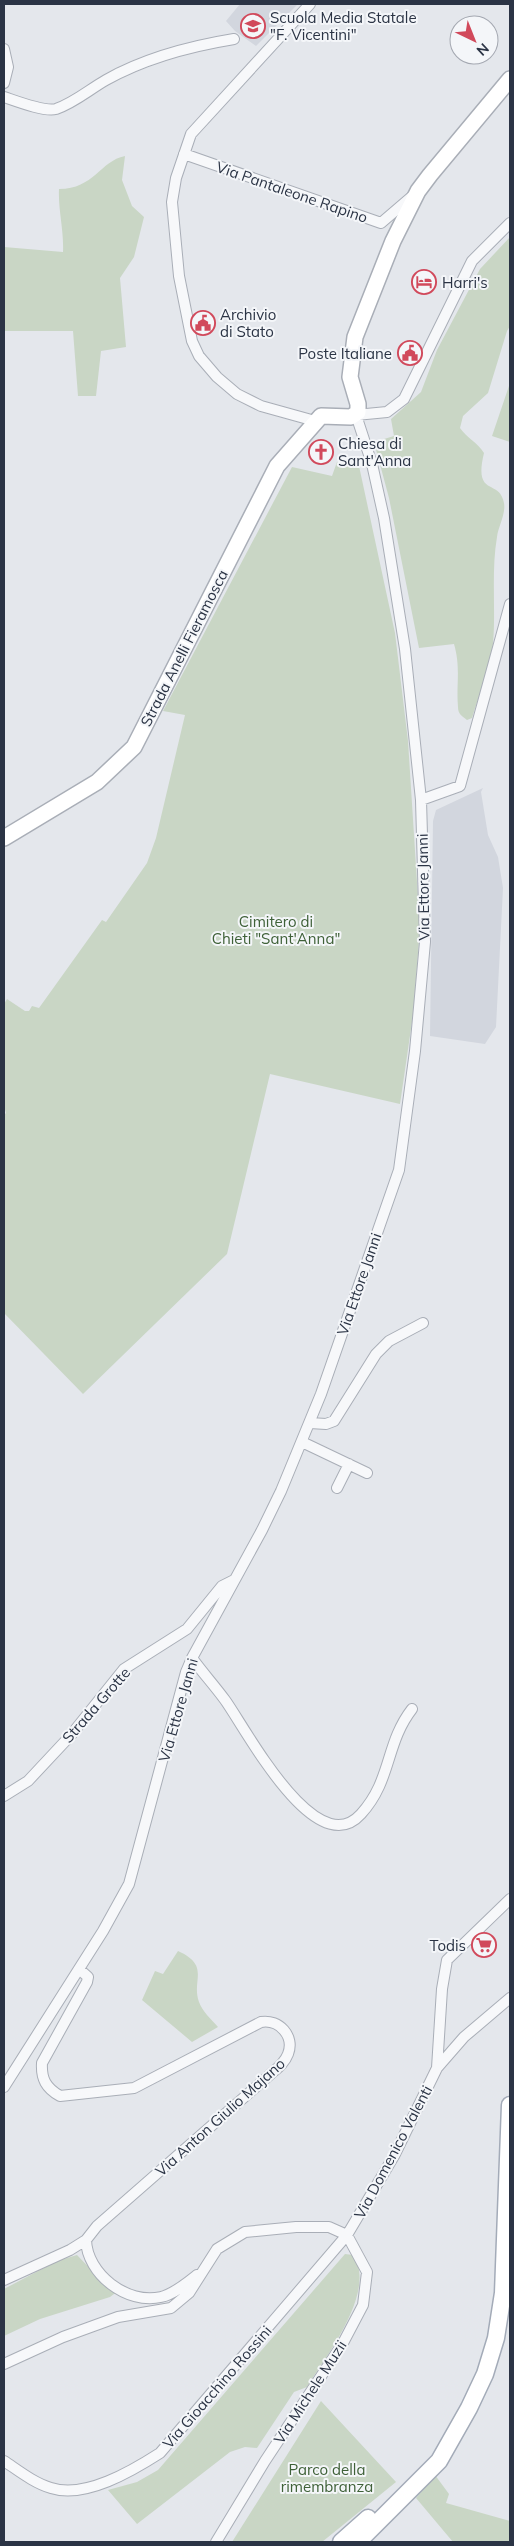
<svg xmlns="http://www.w3.org/2000/svg" width="514" height="2546" viewBox="0 0 514 2546" font-family="Mulish,sans-serif">
<rect width="100%" height="100%" fill="#e4e7ec"/>
<path fill="#d2d6de" d="M240,4H298L256,46L235,31L226,21Z
M483,788L481,792L488,835L498,857L503,888L496,1027L485,1044L430,1036L433,821L436,810Z"/>
<path fill="#c9d6c5" d="M125,156L122,180L132,206L144,217L134,257L120,278L126,347L101,351L96,396H78L73,331H4V247L63,252C64,230 58,210 59,189C94,189 100,161 125,156Z
M510,237V326L507,331L488,393L463,416L460,428C467,438 478,443 484,453C473,498 500,478 504,503C506,514 498,527 497,537C491,572 496,609 493,644C490,669 479,694 472,718L467,720C462,716 458,714 458,707C456,684 461,668 454,644L419,648L389,498L374,442L394,436L391,419L421,392L437,350L480,269Z
M510,383V442L492,436Z
M337,462L359,466L395,633L408,741L420,929L413,1015L400,1104L270,1074L227,1254L83,1394L4,1313V1115L6,1113L4,1106V1004L7,999L25,1011H29L32,1006L39,1008L102,920L106,922L147,863L156,838L185,715L163,711L292,467L332,476Z
M178,1951C211,1966 191,1980 199,2002C202,2011 211,2019 218,2027L192,2042L142,2000L155,1971L163,1974Z
M345,2254L353,2255C378,2291 325,2357 307,2387L294,2392L257,2448L245,2447L230,2452L137,2524L108,2490L137,2482L158,2470Z
M77,2255L101,2280L118,2291L110,2297L40,2319L4,2336V2289L57,2261Z
M321,2401L396,2482L322,2542H232Z
M435,2475L449,2494L446,2503L510,2521V2542H453L416,2498Z"/>
<g fill="none" stroke-linecap="round" stroke-linejoin="round">
<defs>
<path id="street" d="M310,4L191,134L176,178L172,202L179,276L192,341L199,356L217,377L237,394L261,406L315,421
M4,49L8,67L4,83
M4,97C16,101 44,112 56,109C74,103 90,89 106,80C145,58 191,46 234,39
M184,154L381,223L416,193
M421,800L460,786L510,604
M310,1423L326,1424L334,1421L376,1354L389,1341L423,1323
M302,1442L367,1473
M337,1488L349,1464
M192,1658C202,1672 214,1685 225,1700C246,1729 316,1864 361,1814C392,1780 385,1744 412,1709
M4,1796L28,1781L71,1735L124,1669L187,1629L222,1586L234,1580
M437,2068L442,1989L447,1960L510,1899
M4,2087L103,1931L129,1884L186,1672L192,1658L262,1530L281,1491L321,1394L399,1170L415,1051L425,942L421,800L405,649L384,518L372,464L356,415L387,412L404,399L472,261L510,223
M86,2240C87,2274 127,2305 161,2297C174,2294 187,2283 197,2275
M4,2280L70,2250L86,2240L97,2226L273,2072C279,2067 285,2062 288,2054C295,2036 279,2019 261,2022L134,2088L60,2096C46,2088 41,2079 42,2063L87,1982L88,1977L79,1969
M4,2364L63,2337L118,2317L171,2308L189,2293L217,2249L245,2232L296,2227H329L347,2235
M4,2461C19,2471 34,2483 51,2488C85,2499 132,2471 160,2453L347,2235L394,2156L437,2068L464,2037L510,1998
M216,2542L265,2461L343,2343L363,2305L367,2272L347,2235"/>
<path id="secondary" d="M4,838L97,782L134,747L277,466L321,416L351,417L358,412V404L350,377L355,337L393,241L418,191L430,175L510,79"/>
<path id="primary" d="M341,2542L368,2518
M358,2542L439,2461L469,2408L485,2374L496,2338L503,2293L510,2105"/>
</defs>
<use href="#street" stroke="#a9aeb7" stroke-width="12"/>
<use href="#secondary" stroke="#a9aeb7" stroke-width="18"/>
<use href="#primary" stroke="#a3abb8" stroke-width="19"/>
<use href="#street" stroke="#f7f8fa" stroke-width="10"/>
<use href="#secondary" stroke="#fff" stroke-width="15"/>
<use href="#primary" stroke="#fff" stroke-width="16"/>
</g>
<defs>
<symbol id="school-ring" viewBox="-11 -11 22 22"><circle r="9.5" fill="#f4f6f9" stroke="#d1495b" stroke-width="1.5"/><path d="M0-5L7-2L0 1L-7-2ZM-4 1L0 2.5L4 1V4Q0 6-4 4Z" fill="#d1495b"/></symbol>
<symbol id="hotel-ring" viewBox="-11 -11 22 22"><circle r="9.5" fill="#f4f6f9" stroke="#d1495b" stroke-width="1.5"/><path d="M-6-4.5h1.5V1H6V5H4.5V3h-9V5H-6ZM-4 0a1.8 1.8 0 1 1 3.6 0ZM.5 0V-2.5h3Q6-2.5 6 0Z" fill="#d1495b"/></symbol>
<symbol id="civic-ring" viewBox="-11 -11 22 22"><circle r="9.5" fill="#f4f6f9" stroke="#d1495b" stroke-width="1.5"/><path d="M-.6-6.5H3V-4.5H.6V-3L4-1V1h2V6H-6V1h2V-1L-.6-3ZM-1.2 2.5V6h2.4V2.5Z" fill="#d1495b"/></symbol>
<symbol id="church-ring" viewBox="-11 -11 22 22"><circle r="9.5" fill="#f4f6f9" stroke="#d1495b" stroke-width="1.5"/><path d="M-1.2-6h2.4v3.5h3.3v2.4h-3.3V6h-2.4V-.1h-3.3v-2.4h3.3Z" fill="#d1495b"/></symbol>
<symbol id="supermarket-ring" viewBox="-11 -11 22 22"><circle r="9.5" fill="#f4f6f9" stroke="#d1495b" stroke-width="1.5"/><path d="M-6-5.5h2.5l.6 2H6L4.5 2H-2.5L-4.4-4H-6ZM-1.5 3.2a1.3 1.3 0 1 0 .1 0ZM3 3.2a1.3 1.3 0 1 0 .1 0Z" fill="#d1495b"/></symbol>
</defs>
<g fill-rule="evenodd">
<use href="#school-ring" x="239" y="12" width="28" height="28"/>
<use href="#hotel-ring" x="410" y="268" width="28" height="28"/>
<use href="#civic-ring" x="189" y="309" width="28" height="28"/>
<use href="#civic-ring" x="396" y="339" width="28" height="28"/>
<use href="#church-ring" x="307" y="438" width="28" height="28"/>
<use href="#supermarket-ring" x="470" y="1931" width="28" height="28"/>
</g>
<g text-anchor="middle" dominant-baseline="central" stroke-width="4" stroke-linejoin="round" paint-order="stroke">
<g font-size="15" fill="#2b3445" stroke="#f4f6f9" text-anchor="start">
<text x="270" y="17">Scuola Media Statale<tspan x="270" dy="17">"F. Vicentini"</tspan></text>
<text x="442" y="282">Harri's</text>
<text x="220" y="314">Archivio<tspan x="220" dy="17">di Stato</tspan></text>
<text x="392" y="353" text-anchor="end">Poste Italiane</text>
<text x="338" y="443">Chiesa di<tspan x="338" dy="17">Sant'Anna</tspan></text>
<text x="466" y="1945" text-anchor="end">Todis</text>
</g>
<g font-size="15" fill="#2b3445" stroke="#f4f6f9">
<text transform="translate(292 192) rotate(19)">Via Pantaleone Rapino</text>
<text transform="translate(184 648) rotate(-63)">Strada Anelli Fieramosca</text>
<text transform="translate(423 887) rotate(-91)">Via Ettore Janni</text>
<text transform="translate(359 1284) rotate(-71)">Via Ettore Janni</text>
<text transform="translate(96 1705) rotate(-49)">Strada Grotte</text>
<text transform="translate(178 1710) rotate(-74)">Via Ettore Janni</text>
<text transform="translate(220 2117) rotate(-42)">Via Anton Giulio Majano</text>
<text transform="translate(393 2152) rotate(-62)">Via Domenico Valenti</text>
<text transform="translate(217 2387) rotate(-49)">Via Gioacchino Rossini</text>
<text transform="translate(310 2392) rotate(-57)">Via Michele Muzii</text>
</g>
<g font-size="15" fill="#3f6138" stroke="#f4f6f9">
<text x="276" y="921">Cimitero di<tspan x="276" dy="17">Chieti "Sant'Anna"</tspan></text>
<text x="327" y="2469">Parco della<tspan x="327" dy="17">rimembranza</tspan></text>
</g>
</g>
<rect width="514" height="2546" fill="none" stroke="#2b3445" stroke-width="10"/>
<g transform="translate(474 40) rotate(137)"><circle r="24" fill="#f4f6f9" stroke="#a4a8b1"/>
<path d="M0-4L9 19L0 12L-9 19Z" fill="#d1495b"/>
<text y="-8" font-size="14" font-weight="bold" text-anchor="middle" fill="#2b3445">N</text>
</g>
</svg>
